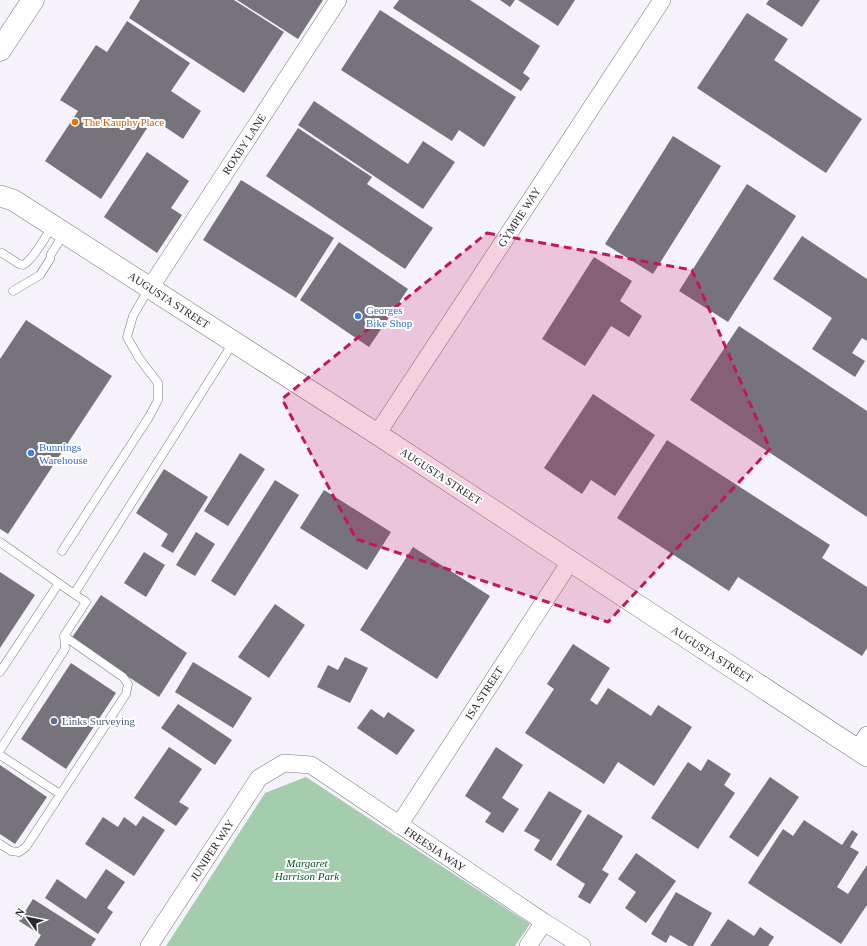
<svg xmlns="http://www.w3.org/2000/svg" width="867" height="946" viewBox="0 0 867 946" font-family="'Times New Roman',serif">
<rect width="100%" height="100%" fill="#f5f2fa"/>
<path fill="#a3cdac" d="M306,777L530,924L515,946H166L265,793Z"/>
<path fill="#76737a" d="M140,0H234L284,32L244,93L129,18Z
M237,0H323L298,39Z
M399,0H470L540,46L523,73L530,78L521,91L393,8Z
M500,0H515L510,7Z
M518,0H575L558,26Z
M769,0H820L802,27L766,4Z
M380,10L516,97L484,147L459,130L452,141L341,70Z
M747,13L788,39L774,60L862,119L826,173L697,88Z
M127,21L190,63L171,91L201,111L183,139L153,119L101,199L45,161L78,111L60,100L96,45L107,52Z
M314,101L408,164L423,141L455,162L423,209L298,125Z
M298,128L372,177L367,184L433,228L405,269L266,176Z
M673,136L721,166L653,274L605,244Z
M147,152L189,181L171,208L182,215L157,253L104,217Z
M241,180L334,238L296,298L203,240Z
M747,184L796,216L728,322L679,291Z
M802,236L867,279V341L862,338L852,353L865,361L855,377L812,349L832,318L773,279Z
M339,242L408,289L369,347L300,300Z
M594,257L632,281L620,301L642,316L629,337L611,326L585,366L542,339Z
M26,320L112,376L8,534L0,529V359Z
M739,326L867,411V517L690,400Z
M593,394L655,435L615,496L591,480L582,494L544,468Z
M667,440L830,545L822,558L867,587V648L862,656L738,577L729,591L617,518Z
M240,453L265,469L228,526L204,511Z
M164,469L208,497L173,553L161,546L168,534L136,513Z
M275,480L299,495L235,596L211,581Z
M324,490L391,532L367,570L300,528Z
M196,532L215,544L195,576L176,565Z
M413,547L490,596L437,679L360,630Z
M144,552L165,565L146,597L124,583Z
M0,572L35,595L0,648Z
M101,595L187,653L159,697L71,639Z
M275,604L305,625L269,678L238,657Z
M573,644L610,668L590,700L597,705L608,688L651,716L658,705L692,727L654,786L618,762L604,784L525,733L554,689L547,684Z
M345,657L368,668L350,703L317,687L328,665L338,670Z
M193,662L252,698L233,728L175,692Z
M71,663L116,693L66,769L21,739Z
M178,704L232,740L215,765L161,728Z
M371,709L384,718L388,712L415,730L397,755L357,728Z
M169,747L202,769L179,802L189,808L176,826L134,798Z
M496,747L523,765L502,798L519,809L503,833L485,822L491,813L465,796Z
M708,759L731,774L724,785L735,793L698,849L651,818L688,762L701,771Z
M0,765L47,797L15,844L0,834Z
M770,777L799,797L758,857L729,837Z
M549,791L582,811L551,861L534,850L540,840L524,831Z
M588,814L623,836L602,870L609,874L590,904L578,897L585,884L556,865Z
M143,816L165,830L134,876L85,844L103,817L118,827L124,817L136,826Z
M804,820L842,845L852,830L858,834L850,847L859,852L837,887L848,894L867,865V905L841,944L748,883L783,829L793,836Z
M636,853L676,881L646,923L625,908L636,892L618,879Z
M106,869L125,882L107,908L113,912L98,934L45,898L57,879L86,899Z
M676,892L712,913L693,946H689L670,935L666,943L651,934Z
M33,899L96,939L91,946H34L41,935L19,921Z
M728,919L754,936L760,927L774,937L768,946H710Z"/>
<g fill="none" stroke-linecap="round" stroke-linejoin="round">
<defs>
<path id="service" d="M2,253L19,264L23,265C33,260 46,236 53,225
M13,291L40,275L50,259L51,254L64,234
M0,542L74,594L233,343
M62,551L149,417L158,400V383L139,358L127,337L133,316L149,288
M0,672L59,583
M0,750L65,649L64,636L86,602L74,594
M0,755L60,794
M0,844L11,851L19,852L26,847L126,694L128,684L123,677L64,636"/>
<path id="minor" d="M150,288L338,0
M377,434L662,0
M858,750L867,735
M399,825L570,562
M149,946L259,778L284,763L311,765L544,922L582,946
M528,946L544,922"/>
<path id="tertiary" d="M0,196L13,200L234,342L377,434L867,756"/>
<path id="primary" d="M0,50L33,0"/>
</defs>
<use href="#service" stroke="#7a777f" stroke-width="9"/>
<use href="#minor" stroke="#7a777f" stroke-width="18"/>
<use href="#tertiary" stroke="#7a777f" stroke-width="22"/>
<use href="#primary" stroke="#7a777f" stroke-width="23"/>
<use href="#service" stroke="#fff" stroke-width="8"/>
<use href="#minor" stroke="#fff" stroke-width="17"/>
<use href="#tertiary" stroke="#fff" stroke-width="21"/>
<use href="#primary" stroke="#fff" stroke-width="22"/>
</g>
<path fill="#c2185b" fill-opacity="0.2" stroke="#c2185b" stroke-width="3" stroke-dasharray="8 5" stroke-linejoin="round" d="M487,233L692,270L770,449L608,622L356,539L282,399Z"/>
<circle fill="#e8710a" stroke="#fff" stroke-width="1.5" cx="75" cy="122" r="4"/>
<g fill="#3f7fe0" stroke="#fff" stroke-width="1.5">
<circle cx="358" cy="316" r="4"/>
<circle cx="31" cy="453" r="4"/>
</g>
<circle fill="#5c6f8a" stroke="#fff" stroke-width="1.5" cx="54" cy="721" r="4"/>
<g text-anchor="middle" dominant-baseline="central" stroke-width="4" stroke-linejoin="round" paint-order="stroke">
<g font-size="11" fill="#c56008" stroke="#fff" text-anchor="start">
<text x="83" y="122">The Kauphy Place</text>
</g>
<g font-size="11" fill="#2a292c" stroke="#fff">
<text transform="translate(244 144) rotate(-57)">ROXBY LANE</text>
<text transform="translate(519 217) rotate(-57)">GYMPIE WAY</text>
<text transform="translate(169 300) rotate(33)">AUGUSTA STREET</text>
<text transform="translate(441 476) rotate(33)">AUGUSTA STREET</text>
<text transform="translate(712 654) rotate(33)">AUGUSTA STREET</text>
<text transform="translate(484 693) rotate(-57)">ISA STREET</text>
<text transform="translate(435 849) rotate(34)">FREESIA WAY</text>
<text transform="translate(212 850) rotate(-57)">JUNIPER WAY</text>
</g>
<g font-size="11" fill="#366cbe" stroke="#fff" text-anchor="start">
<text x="366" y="310">Georges<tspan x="366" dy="13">Bike Shop</tspan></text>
<text x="39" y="447">Bunnings<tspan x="39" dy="13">Warehouse</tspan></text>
</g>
<g font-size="11" fill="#4e5e75" stroke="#fff" text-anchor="start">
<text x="62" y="721">Links Surveying</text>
</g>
<g font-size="11" font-style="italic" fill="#065326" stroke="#fff">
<text x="307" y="863">Margaret<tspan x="307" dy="13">Harrison Park</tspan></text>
</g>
</g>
<g transform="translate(28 918) rotate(303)" stroke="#ffffff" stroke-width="3" paint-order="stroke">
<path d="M0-3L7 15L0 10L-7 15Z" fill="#2a292c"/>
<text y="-6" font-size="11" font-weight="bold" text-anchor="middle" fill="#2a292c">N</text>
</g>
</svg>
